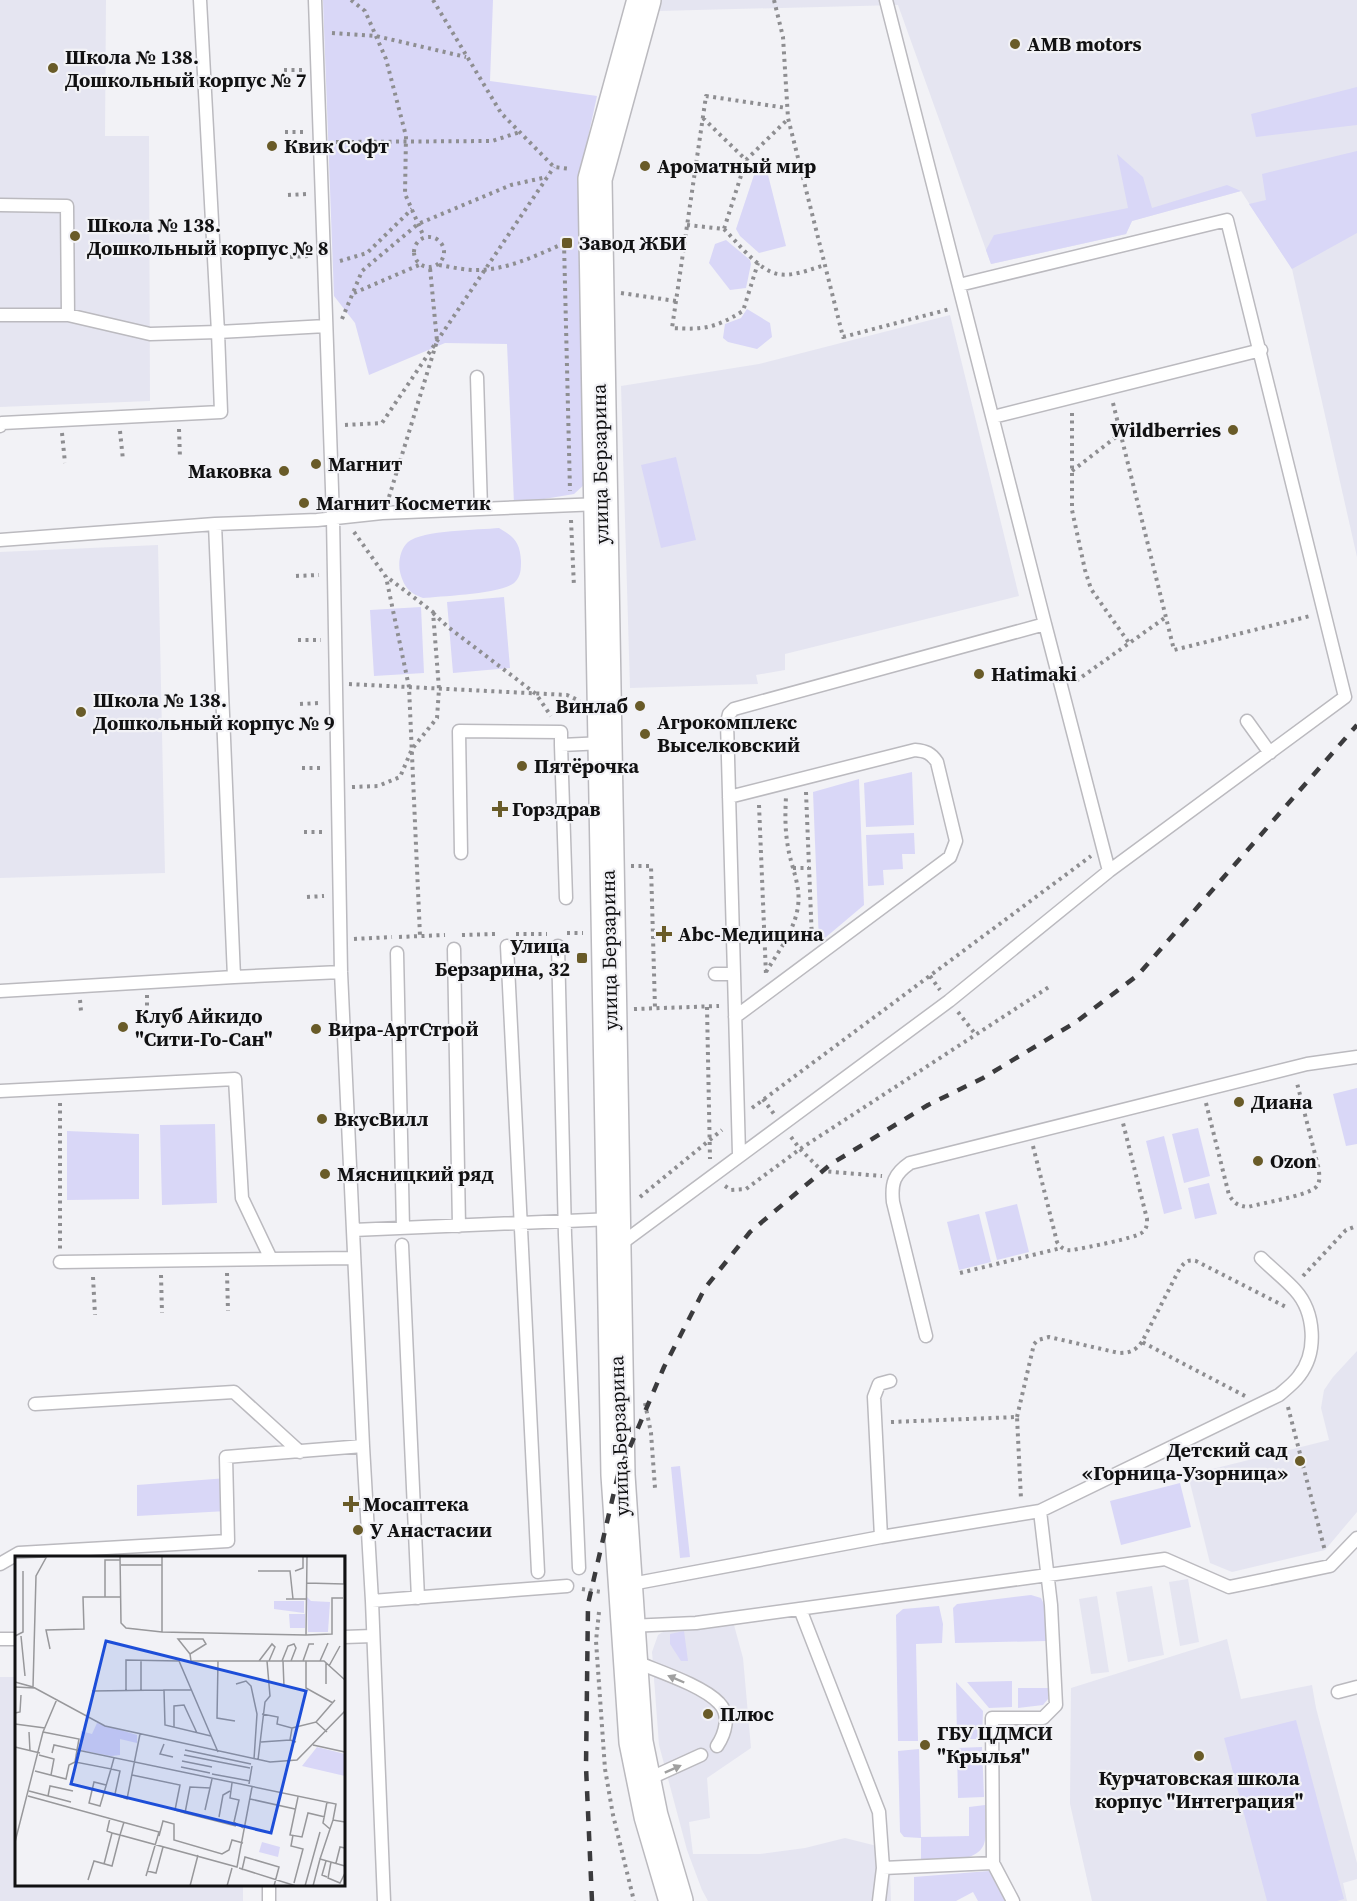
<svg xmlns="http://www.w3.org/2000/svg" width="1357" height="1901" viewBox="0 0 1357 1901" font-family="'Source Serif 4',serif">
<rect width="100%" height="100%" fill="#f2f2f6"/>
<path fill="#e5e5f1" d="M0,0H106L105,136H149L150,401L0,407Z
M662,0H1357V557L1292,269L1241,191L1132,221L1126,234L991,264L898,5L658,11Z
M950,315L1019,596L785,654V670L756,675L758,684L630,688L621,386L759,364Z
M158,545L165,873L0,878V552Z
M1357,1351V1512L1325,1550L1232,1572L1210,1563L1188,1475L1329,1440L1321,1408L1324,1390L1333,1377Z
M1188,1579L1199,1642L1180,1646L1169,1582Z
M1152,1586L1164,1655L1128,1662L1116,1592Z
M1097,1596L1109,1672L1091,1674L1079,1599Z
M734,1625L743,1658L751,1748L707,1778L710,1818L689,1822L693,1854H760L805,1848L845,1838L877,1846L890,1872L891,1901H708L702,1890L687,1850L659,1745L652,1652L658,1635L666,1630Z
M1227,1639L1241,1699L1312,1685L1316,1708L1357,1863V1879L1343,1883L1347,1901H1092L1070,1804L1071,1688Z
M0,1677H16V1884L243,1885V1901H0Z"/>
<path fill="#d9d7f7" d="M323,0H493L490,81L597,96L579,179L586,483L574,494L514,504L507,344L445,343L369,375L355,323L334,296Z
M1357,87V125L1256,137L1251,114Z
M1357,151V233L1292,269L1249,204L1266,200L1262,174Z
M1117,154L1143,177L1152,208L1227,185L1241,191L1132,221L1126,234L991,264L986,250L994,235L1128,208Z
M761,164L766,167L786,246L759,253L740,236L736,229L757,166Z
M726,240L750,260L751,264L746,288L730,290L709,263L715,244Z
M747,309L770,323L772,337L757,349L728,342L723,338L725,324L741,318Z
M676,457L696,540L661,548L641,465Z
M499,528C514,537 520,542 521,561C521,569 521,576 515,582C504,594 441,596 423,598C409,593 404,587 400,572C398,563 400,549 408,542C422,530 479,530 499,528Z
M504,597L510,668L453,673L447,602Z
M421,607L424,673L374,676L370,610Z
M912,772L914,825L866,827L864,783Z
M859,779L864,905L819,943L813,792Z
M914,833L915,854H902L903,869L883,870L884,885L868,886L866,835Z
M1357,1088V1144L1346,1146L1333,1094Z
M215,1124L217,1203L162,1205L160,1125Z
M1198,1128L1210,1176L1184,1183L1172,1134Z
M67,1131L139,1134V1199L67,1200Z
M1164,1136L1182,1209L1164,1214L1146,1141Z
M1209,1183L1217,1214L1195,1219L1188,1188Z
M1017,1204L1029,1252L997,1260L985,1212Z
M979,1214L991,1262L959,1270L947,1222Z
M680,1466L690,1557L680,1558L671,1467Z
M227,1478V1511L137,1516V1485Z
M1180,1483L1191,1527L1121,1545L1110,1501Z
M1031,1595L1041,1598L1045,1606L1046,1641L955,1643L953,1608L957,1604Z
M939,1606L943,1624L942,1643L916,1644L918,1741H898L896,1615L903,1609Z
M684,1631L688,1661H681L670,1644V1634Z
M1012,1681V1707L989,1708L967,1682Z
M956,1682L983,1711L982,1739H957Z
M1018,1688H1048V1699L1043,1705L1018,1708Z
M1296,1720L1344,1899L1337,1901H1267L1224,1738Z
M982,1747L984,1797L958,1798L957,1748Z
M919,1749L921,1837L969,1836V1807L985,1805C985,1815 987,1836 984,1844C976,1865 939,1859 921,1859V1838L904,1837L900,1832L898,1751Z
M989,1871L1005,1901H978L973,1892L956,1901H914V1877Z"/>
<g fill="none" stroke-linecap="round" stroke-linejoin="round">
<defs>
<path id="lane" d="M200,0L218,332L326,326
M315,0L333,518L341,972L363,1446L372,1601L384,1901
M886,0L1045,624
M0,205L67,206L68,315
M0,315H68L150,334L218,332L221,412L2,423L0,426
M477,377L481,509
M993,417L1261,350
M0,540L215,524L317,520L382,513L600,504
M1247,721L1270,753
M729,797L915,750C926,751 931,753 937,762L956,841L950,857L735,1017
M461,853L459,731L561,732V745
M566,898L561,745L604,743
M507,946L538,1572
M558,946L565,1235L579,1568
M454,949L459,1226
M397,953L403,1228
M715,974H734
M234,977L341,972
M0,991L234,977L215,524
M0,1091L235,1079L242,1198L271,1259L354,1258
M739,1154L727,722L729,714L734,709L1045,624L1109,871
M353,1230L613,1219
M402,1245L418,1598
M618,1246L949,1001L1109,871L1345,697L1227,220L959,285
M60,1262L271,1259
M926,1336L893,1202C891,1183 894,1174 910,1163L1307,1064L1357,1057
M35,1404L234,1392L300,1452
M881,1537L874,1397L879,1384L890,1381
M0,1564L19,1553L228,1541L226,1457L363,1446
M626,1585L881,1537L1040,1511L1279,1395C1286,1389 1294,1383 1299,1376C1318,1352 1315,1312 1295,1290C1285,1279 1272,1269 1261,1258
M372,1601L567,1586
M800,1609L879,1812L883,1868
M629,1626L696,1623L1165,1559L1229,1587L1330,1566L1357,1538
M344,1637L373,1636
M0,1639H16
M634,1661C657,1671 702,1685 719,1703C731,1715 725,1734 717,1746
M1338,1692L1357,1687
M644,1781L701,1755
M993,1863L1013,1901
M269,1884V1901
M879,1901L883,1868L993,1863L992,1718H1043L1056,1705L1051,1605L1040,1511"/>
<path id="secondary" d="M644,0L595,179L596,238L618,1475L636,1742L651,1816L676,1901"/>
</defs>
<use href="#lane" stroke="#bbbabf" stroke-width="15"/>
<use href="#secondary" stroke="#bbbabf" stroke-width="36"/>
<path stroke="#8e8e91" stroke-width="4" stroke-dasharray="3 4.5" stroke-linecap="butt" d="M351,0L365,11L386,59L406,136L405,194L424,237
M433,0L501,113L554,167L571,169
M774,0L783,37L788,118L843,337L950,309
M332,33L376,36L466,57
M284,70H304
M703,118L746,160L788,119
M285,132H306
M336,142L492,141L520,132
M288,195L308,194
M687,225L724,229L746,160
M724,229C737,242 759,271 778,274C793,277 811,269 825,265
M414 252a15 15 0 1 1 30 0a15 15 0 1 1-30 0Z
M564,243L570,491
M290,257L310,256
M340,261L367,253L412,209
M439,265C451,267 464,270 476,270C508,270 537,255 565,243
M354,293L419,265
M621,293L676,301L706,96L787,108
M676,301L672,328C704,330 715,328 743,311L758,263
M342,319L362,271L418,224L511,185L547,177
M1113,403L1174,650L1310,616
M1072,413V510L1085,570L1091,589L1129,643
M345,425L382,423L554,167
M179,429L180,458
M120,431L123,460
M62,433L65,463
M1072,471L1120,434
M389,497L437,341L430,268
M571,520L574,587
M354,532L386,577L409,687L420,936
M296,576L319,575
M433,613L448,627L536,694L551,716
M298,640H321
M1076,681L1166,617
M349,684L567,695L580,701
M300,704L320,703
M302,768H322
M352,787L378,786L400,777L412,749L437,718L439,689L433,612L387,577
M806,792L812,941
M759,805L766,975
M304,832H325
M631,866H651L655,1008
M793,868H809
M307,897L324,896
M567,933H583
M516,934H547
M462,935L496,934
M399,937L445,935
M354,939L392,937
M766,972C778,952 795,930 798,906C801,885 791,867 788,847C785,831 785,814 786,797
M930,976L940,990
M147,995V1007
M80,1000L81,1011
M707,1007L710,1159
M634,1009L719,1006
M958,1012L976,1035
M763,1099L774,1114
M60,1103V1249
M1206,1103L1229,1195C1234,1203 1238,1206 1248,1207C1262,1203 1305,1196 1315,1188C1321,1183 1319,1176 1319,1170L1297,1083
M752,1108L1091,856
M791,1137L800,1149L822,1171L882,1176
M1033,1146L1057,1242C1061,1248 1065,1251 1073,1250C1087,1247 1134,1239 1143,1232C1147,1228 1147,1224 1147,1219L1123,1123
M725,1186L731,1190L746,1189L800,1149L1049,987
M640,1197L722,1130
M227,1273L228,1311
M960,1273L1061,1248
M161,1275L162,1313
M1303,1276L1346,1230L1357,1226
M93,1277L95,1315
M1245,1396L1142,1342L1180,1268C1185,1262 1188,1259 1196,1261L1288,1308
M645,1403L651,1433L655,1488
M1288,1407L1325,1551
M1017,1417L1034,1344L1038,1340L1049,1337L1119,1353C1130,1353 1135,1351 1142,1342
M891,1422L1017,1417L1021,1499
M582,1589L601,1592
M599,1612L596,1641L605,1769L613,1815L634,1901"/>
<use href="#lane" stroke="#fff" stroke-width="12"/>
<use href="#secondary" stroke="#fff" stroke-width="33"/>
<path stroke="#3b3b3d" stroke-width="4.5" stroke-dasharray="10 10" stroke-linecap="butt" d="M592,1901L586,1767L588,1604L618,1475L664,1367L705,1288L750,1232L831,1164L928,1105L983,1078L1076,1022L1138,975L1357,725"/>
</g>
<defs><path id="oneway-solid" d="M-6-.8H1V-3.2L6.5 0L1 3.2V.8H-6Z" transform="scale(1.5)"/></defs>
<g fill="#a0a0a0">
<use href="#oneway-solid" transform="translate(676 1679) rotate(-157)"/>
<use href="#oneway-solid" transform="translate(673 1769) rotate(-24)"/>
</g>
<g fill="#695b28" stroke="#f2f2f6" stroke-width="2">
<circle cx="1015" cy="44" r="6"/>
<circle cx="53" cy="68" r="6"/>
<circle cx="272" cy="146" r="6"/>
<circle cx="645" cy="166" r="6"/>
<circle cx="75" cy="236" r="6"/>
<rect x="561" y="237" width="12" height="12" rx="3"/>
<circle cx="1233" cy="430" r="6"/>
<circle cx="316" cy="464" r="6"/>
<circle cx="284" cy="471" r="6"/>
<circle cx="304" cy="503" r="6"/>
<circle cx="979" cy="674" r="6"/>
<circle cx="640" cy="706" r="6"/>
<circle cx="81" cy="712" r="6"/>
<circle cx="645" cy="734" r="6"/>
<circle cx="522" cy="766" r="6"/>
<path d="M497 800h6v6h6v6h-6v6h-6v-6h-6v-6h6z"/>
<path d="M661 925h6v6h6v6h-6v6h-6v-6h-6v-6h6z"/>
<rect x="576" y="952" width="12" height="12" rx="3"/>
<circle cx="123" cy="1027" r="6"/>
<circle cx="316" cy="1029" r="6"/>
<circle cx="1239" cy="1102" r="6"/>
<circle cx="322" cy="1119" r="6"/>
<circle cx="1258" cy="1161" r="6"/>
<circle cx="325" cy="1174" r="6"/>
<circle cx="1300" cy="1461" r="6"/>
<path d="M348 1495h6v6h6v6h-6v6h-6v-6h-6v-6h6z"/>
<circle cx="358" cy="1530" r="6"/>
<circle cx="708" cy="1714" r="6"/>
<circle cx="925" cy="1745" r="6"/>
<circle cx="1199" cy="1756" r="6"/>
</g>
<g text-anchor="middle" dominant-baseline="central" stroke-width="4.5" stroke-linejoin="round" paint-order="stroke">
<g font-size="20" font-weight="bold" fill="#111112" stroke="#f2f2f6" text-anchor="start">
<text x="1027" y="44">AMB motors</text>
<text x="65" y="57">Школа № 138.<tspan x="65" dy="23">Дошкольный корпус № 7</tspan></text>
<text x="284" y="146">Квик Софт</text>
<text x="657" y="166">Ароматный мир</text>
<text x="87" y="225">Школа № 138.<tspan x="87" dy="23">Дошкольный корпус № 8</tspan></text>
<text x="579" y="243">Завод ЖБИ</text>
<text x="1221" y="430" text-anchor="end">Wildberries</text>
<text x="328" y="464">Магнит</text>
<text x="272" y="471" text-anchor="end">Маковка</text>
<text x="316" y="503">Магнит Косметик</text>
<text x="991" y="674">Hatimaki</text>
<text x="93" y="700">Школа № 138.<tspan x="93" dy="23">Дошкольный корпус № 9</tspan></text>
<text x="628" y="706" text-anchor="end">Винлаб</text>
<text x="657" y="722">Агрокомплекс<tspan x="657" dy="23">Выселковский</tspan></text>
<text x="534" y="766">Пятёрочка</text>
<text x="512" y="809">Горздрав</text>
<text x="678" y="934">Abc-Медицина</text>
<text x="570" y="946" text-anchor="end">Улица<tspan x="570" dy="23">Берзарина, 32</tspan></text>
<text x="135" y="1016">Клуб Айкидо<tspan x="135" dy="23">"Сити-Го-Сан"</tspan></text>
<text x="328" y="1029">Вира-АртСтрой</text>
<text x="1251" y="1102">Диана</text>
<text x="334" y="1119">ВкусВилл</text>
<text x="1270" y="1161">Ozon</text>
<text x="337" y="1174">Мясницкий ряд</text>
<text x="1288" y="1450" text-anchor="end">Детский сад<tspan x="1288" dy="23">«Горница-Узорница»</tspan></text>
<text x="363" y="1504">Мосаптека</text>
<text x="370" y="1530">У Анастасии</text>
<text x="720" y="1714">Плюс</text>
<text x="937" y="1733">ГБУ ЦДМСИ<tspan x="937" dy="23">"Крылья"</tspan></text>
<text x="1199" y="1778" text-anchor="middle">Курчатовская школа<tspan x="1199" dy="23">корпус "Интеграция"</tspan></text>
</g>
<g font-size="20" fill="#111112" stroke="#f2f2f6">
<text transform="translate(600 464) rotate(-91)">улица Берзарина</text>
<text transform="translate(609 950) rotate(-91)">улица Берзарина</text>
<text transform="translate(619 1436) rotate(-92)">улица Берзарина</text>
</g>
</g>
<g transform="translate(15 1556)">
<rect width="330" height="330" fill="#f2f2f6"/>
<path d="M292,41L296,45L315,46L313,76H293ZM259,45H289V57L259,53ZM274,58H290V72H275ZM82,167L122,179V187L105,183V199L96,200L64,194L66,175L77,178ZM302,191L330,198V220L287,210ZM247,286L265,291L263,301L244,296Z" fill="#d9d7f7"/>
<path fill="none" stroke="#98989b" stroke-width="1.5" d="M105,0L106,67L111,72L147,76M147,0V76L291,79M292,0L291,79L317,78V42H328M0,2L32,1M106,9H147M243,15H275L278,43M280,15L288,12V0M291,27L329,28V0M330,31V60M90,41V4H105M271,43H291M0,80L8,76V15M6,80L10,120M35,93L31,74L69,73L68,41H106M175,98L163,83H188L191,88L175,98L176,105H309L330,124M126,104V134M203,105L202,162L220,165M244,105L257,88L260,91L254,105M267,105L273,90L279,88L281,92L276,105M268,105L269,131M288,105L294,88H299M291,105V132L318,147M305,105L313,87M314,110L325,90M0,126L18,131L90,170L255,206L282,204L330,155M221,128L231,125L236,130L242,158L239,203M311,128V107M0,131L20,132M18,131L21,20L32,0M111,134V104L164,105L203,196M176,134H149L150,169L196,180M77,135L149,134M0,157L5,156L6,139M247,158L263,161L262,168L277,172L275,184L281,186M301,166L320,144M0,168L30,172M159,172V150L169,149L182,177M277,172L301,166L312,176M14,176L15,195M28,176L64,183L62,194L321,248L318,264M246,186L275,184M149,188L145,198L158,201M298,189L330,196M0,191L25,197M170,194L236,208M37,197L39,189L62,194L60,206L96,213L99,202M24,199L39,203L36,219M169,199L235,212M243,204L250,146L255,140L252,105M167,205L197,211M166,211L195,217M20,215L51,223L54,209L60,206M197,218L235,225M117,219L165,229L160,254L170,257L175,231L195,232L197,223M217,227L215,242L224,244L219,266L228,272M234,228L237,210M91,229L79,226L74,247L85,250L96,213L105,215L100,238L112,243L125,178M14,235L56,246M13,240L144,276L131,320M33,240L35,230L58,235M283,241L275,279L287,281L293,257L310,261M235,243L280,253M312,246L308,267L315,273M190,254L195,232M170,257L221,270M204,261L208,239L215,235M95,262L92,275L97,277M330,266L318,264L305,303L330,310M278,279L276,290L288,293L279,327M144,280L148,265L159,268V284L207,298L214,294L217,284L228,287M0,286L28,176L42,143M311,305L307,319L312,321M316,306L313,322L325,327L330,317M321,307L325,291L330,292M89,308L97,277L105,279L109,266M224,312L281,330M227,314L230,301L264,311L259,330M132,315L141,317L148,291M73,324L79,305L97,310L105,279L222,311L237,231M175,330L183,299M212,330L217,312M290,330L305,276M298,330L305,303"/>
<path fill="#1d4ed8" fill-opacity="0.15" stroke="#1d4ed8" stroke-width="3" d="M91,85L291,135L256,277L56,228Z"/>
<rect width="330" height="330" fill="none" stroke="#111112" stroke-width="3"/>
</g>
</svg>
